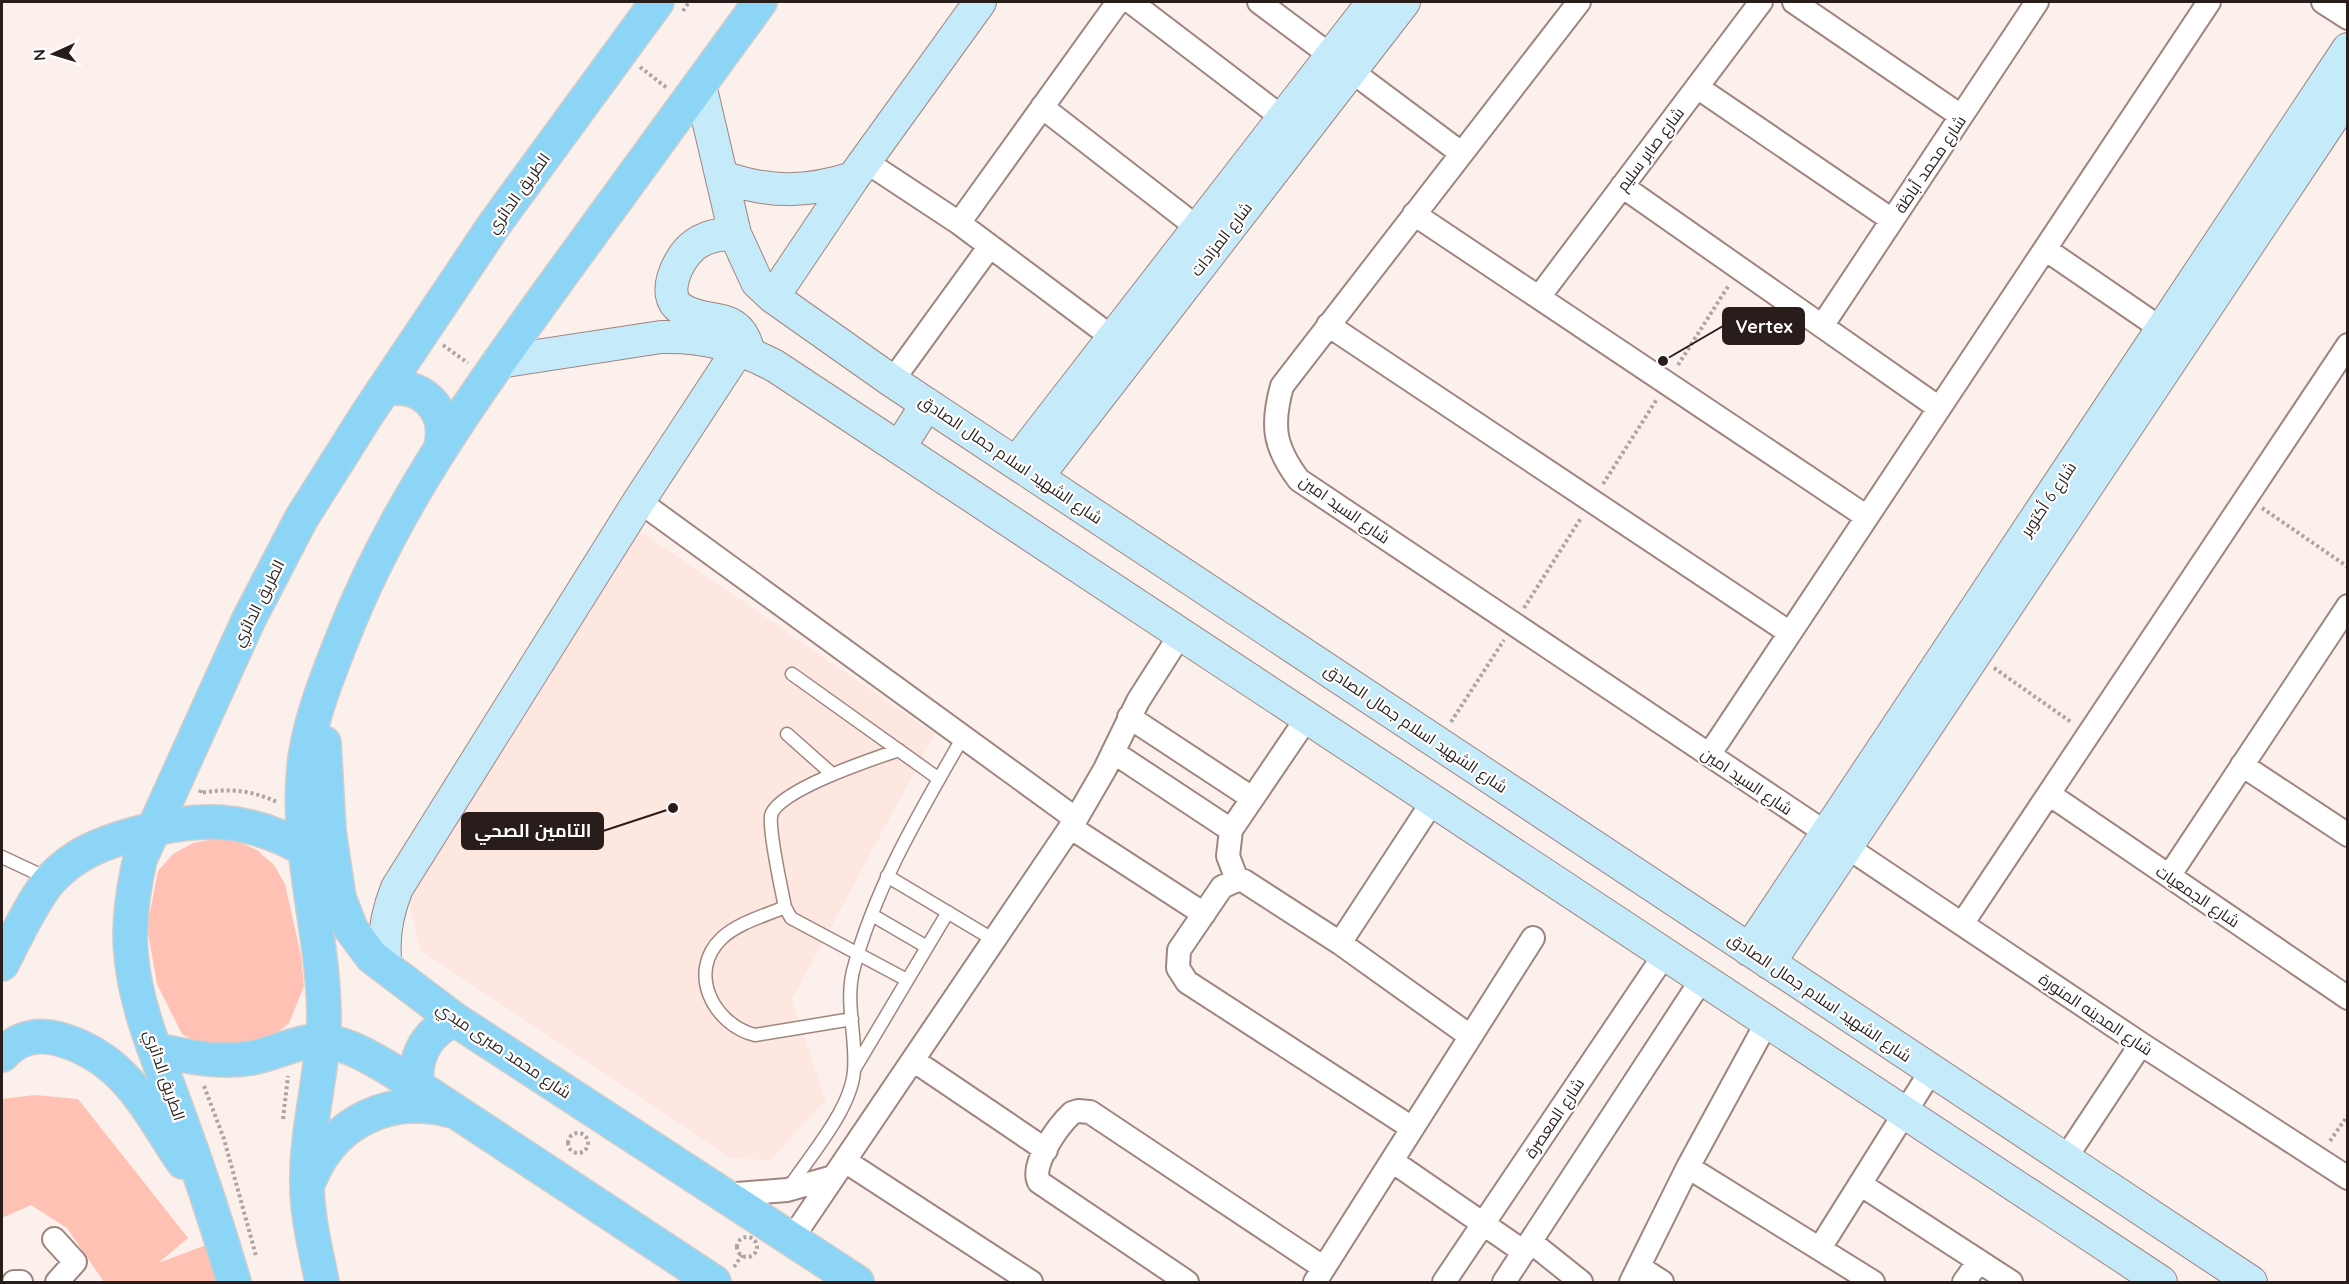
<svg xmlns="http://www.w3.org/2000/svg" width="2349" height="1284" viewBox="0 0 2349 1284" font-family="Quicksand,Cairo,sans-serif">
<rect width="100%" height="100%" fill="#fcf0ed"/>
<path fill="#fee6e1" d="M629,523L935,734L792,999L826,1100L770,1160L730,1158L420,950L405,882Z"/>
<path fill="#ffc1b3" d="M214,839L236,841L257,850L274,865L285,884L301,956L304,986L289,1023L271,1038L249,1047L203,1045L182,1034L157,984L147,927L158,871L173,854L193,843Z
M35,1095L78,1099L188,1238L158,1263L209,1244L219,1282H104L67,1228L31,1205L4,1217L2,1215V1099Z"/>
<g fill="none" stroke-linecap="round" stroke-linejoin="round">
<defs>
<path id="lane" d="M792,674L939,779
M787,734L832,774
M899,750C875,758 775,791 771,816C769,834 781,887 785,907L791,918L907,980
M2,857L49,879
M887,876L994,940
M785,907C764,916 738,923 722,938C686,972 714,1025 755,1035L852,1019
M872,915L927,947
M855,1068L948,912
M788,1189C809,1157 851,1110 854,1071C857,1038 845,1004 853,971C875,887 920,812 963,737"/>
<path id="street" d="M1131,2L1283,118
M1259,2L1461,153
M1579,2L1282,386C1271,426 1274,447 1299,480L2141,1044L2348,1178
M1794,2L1961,116
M2323,2L2348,18
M1697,87L1892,220
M1042,107L1198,228
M865,161L959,223L1113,338
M1622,186L1939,408
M1414,214L1867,517
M959,223L1118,2
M2045,249L2172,336
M1539,297L1761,2
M1328,325L1790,633
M1822,326L2037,2
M892,381L990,246
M639,501L1076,819
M1129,717L1252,798
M1113,752L1231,830
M1709,755L2209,2
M2242,765L2348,835
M2049,794L2348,998
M1070,827L1204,914
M2169,876L2348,606
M1237,880L1228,856L1231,830L1307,718
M1962,924L2348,345
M1340,943L1433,801
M913,1060L1046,1150
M1412,1128L1187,982L1178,968L1179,950L1222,887L1237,880L1244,881L1340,943L1470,1036
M2065,1159L2141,1044
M845,1161L1031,1282
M1392,1161L1524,1252
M1688,1167L1767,1022
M1860,1184L2011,1282
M725,1195L787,1190L833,1177
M54,1239L75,1262L57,1282
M791,1240L1076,819L1105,769L1138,701L1180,635
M1531,1242L1581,1282
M1820,1248L1931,1071
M1639,1267L1662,1282
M14,1282H21
M1187,1282L1039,1182C1030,1165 1058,1126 1072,1113L1078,1111L1090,1112L1324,1268
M1315,1282L1533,938
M1444,1282L1665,954
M1504,1282L1702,979
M1631,1282L1688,1167L1873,1282
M1964,1282L1979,1261"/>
<path id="secondary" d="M700,85L735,234L757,282L773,297L892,381L2251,1282
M723,177C768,193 807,193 853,178
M735,234C719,234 704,236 692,247C678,259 660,295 681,309C709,327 739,308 749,353
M773,297L853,178L980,2
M498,362L661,337C709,336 734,345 775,366L2161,1282
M899,448L927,404
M1016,463L1373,2
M1037,477L1404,2
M1749,950L2348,49
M1769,963L2348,95
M386,968C382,940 386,915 397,888L639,501L740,347"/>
<path id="primary" d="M383,390C420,380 450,409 441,446
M324,743L329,831L339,898L351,929L372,957L454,1019L857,1282
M2,964C13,942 36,894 52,878C75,854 100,844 131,835C197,816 245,815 306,850
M156,1050C187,1056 219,1064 251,1058C275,1054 298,1040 322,1041C351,1042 393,1071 417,1086L714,1282
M2,1055C17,1038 37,1033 59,1039C126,1058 147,1109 183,1162
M417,1086C414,1055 426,1034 454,1019
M310,1179C333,1122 389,1095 448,1110
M234,1282C217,1224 198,1167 177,1110C159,1060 135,1007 131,953C128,921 133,890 140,859L248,621L301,519L366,416L494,225L657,2
M322,1282C316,1251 307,1217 307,1184C306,1127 324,1071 324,1014C323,927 292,839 306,752C313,712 328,675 343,637C396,502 475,395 559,278C626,186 693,94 760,2"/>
</defs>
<use href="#lane" stroke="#a0857f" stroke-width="15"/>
<use href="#street" stroke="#a0857f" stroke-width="26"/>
<use href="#secondary" stroke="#a0857f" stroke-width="34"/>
<use href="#primary" stroke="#d0cdcd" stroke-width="36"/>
<path stroke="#afa4a1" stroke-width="4" stroke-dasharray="3 3" stroke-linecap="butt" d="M683,11L689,2
M640,67L667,88
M443,345L468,363
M1678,365L1729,285
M1603,484L1657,399
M2262,508L2348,567
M1524,608L1581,518
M1994,668L2071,722
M1451,722L1504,640
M201,790L200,793C228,788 251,790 277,802
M204,1086L224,1139L256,1256
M283,1119L288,1076
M568 1143a10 10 0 1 1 20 0a10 10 0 1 1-20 0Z
M2330,1141L2348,1115
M737 1247a10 10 0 1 1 20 0a10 10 0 1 1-20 0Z
M734,1267L742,1255"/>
<use href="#lane" stroke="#fff" stroke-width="12"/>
<use href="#street" stroke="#fff" stroke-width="22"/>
<use href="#secondary" stroke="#c5eafa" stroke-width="32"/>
<use href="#primary" stroke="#8cd5f6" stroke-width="33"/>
</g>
<g text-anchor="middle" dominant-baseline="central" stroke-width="4.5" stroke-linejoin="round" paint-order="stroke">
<g font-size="16" fill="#281d1b" stroke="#fff">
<text transform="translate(1650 149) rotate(-53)">شارع صابر سليم</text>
<text transform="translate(1930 164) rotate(-56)">شارع محمد أباظة</text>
<text transform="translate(518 193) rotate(-54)">الطريق الدائري</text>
<text transform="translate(1221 239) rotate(-52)">شارع المزادات</text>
<text transform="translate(1011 459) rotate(34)">شارع الشهيد اسلام جمال الصادق</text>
<text transform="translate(2048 499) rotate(-56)">شارع 6 أكتوبر</text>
<text transform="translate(1345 509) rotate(35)">شارع السيد امين</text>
<text transform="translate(258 603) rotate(-63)">الطريق الدائري</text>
<text transform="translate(1416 728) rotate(34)">شارع الشهيد اسلام جمال الصادق</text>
<text transform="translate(1747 781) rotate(34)">شارع السيد امين</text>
<text transform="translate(2198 896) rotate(34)">شارع الجمعيات</text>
<text transform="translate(1820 997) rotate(34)">شارع الشهيد اسلام جمال الصادق</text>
<text transform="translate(2096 1014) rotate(34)">شارع المدينه المنورة</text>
<text transform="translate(504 1050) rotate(34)">شارع محمد صبرى مبدي</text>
<text transform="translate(165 1075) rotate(71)">الطريق الدائري</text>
<text transform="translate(1554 1118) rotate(-56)">شارع المعصرة</text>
</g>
</g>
<path fill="none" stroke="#281d1b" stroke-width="2" d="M1663 361L1723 326M673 808L603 831"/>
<g fill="#281d1b" stroke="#fff" stroke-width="2">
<circle cx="1663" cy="361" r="6"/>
<circle cx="673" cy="808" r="6"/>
</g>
<g fill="#281d1b" stroke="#281d1b" stroke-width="2">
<rect x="1723" y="308" width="81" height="36" rx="6"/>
<rect x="462" y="813" width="141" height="36" rx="6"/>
</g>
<g font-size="18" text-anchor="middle" font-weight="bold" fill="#fff">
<text x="1764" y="333">Vertex</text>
<text x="533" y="837">التامين الصحي</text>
</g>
<rect width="2349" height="1284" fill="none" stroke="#281d1b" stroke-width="6"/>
<g transform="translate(54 54) rotate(266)" stroke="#ffffff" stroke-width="4.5" paint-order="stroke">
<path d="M0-4.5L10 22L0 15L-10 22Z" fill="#281d1b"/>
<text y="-9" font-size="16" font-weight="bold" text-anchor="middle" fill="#281d1b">N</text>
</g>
</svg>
